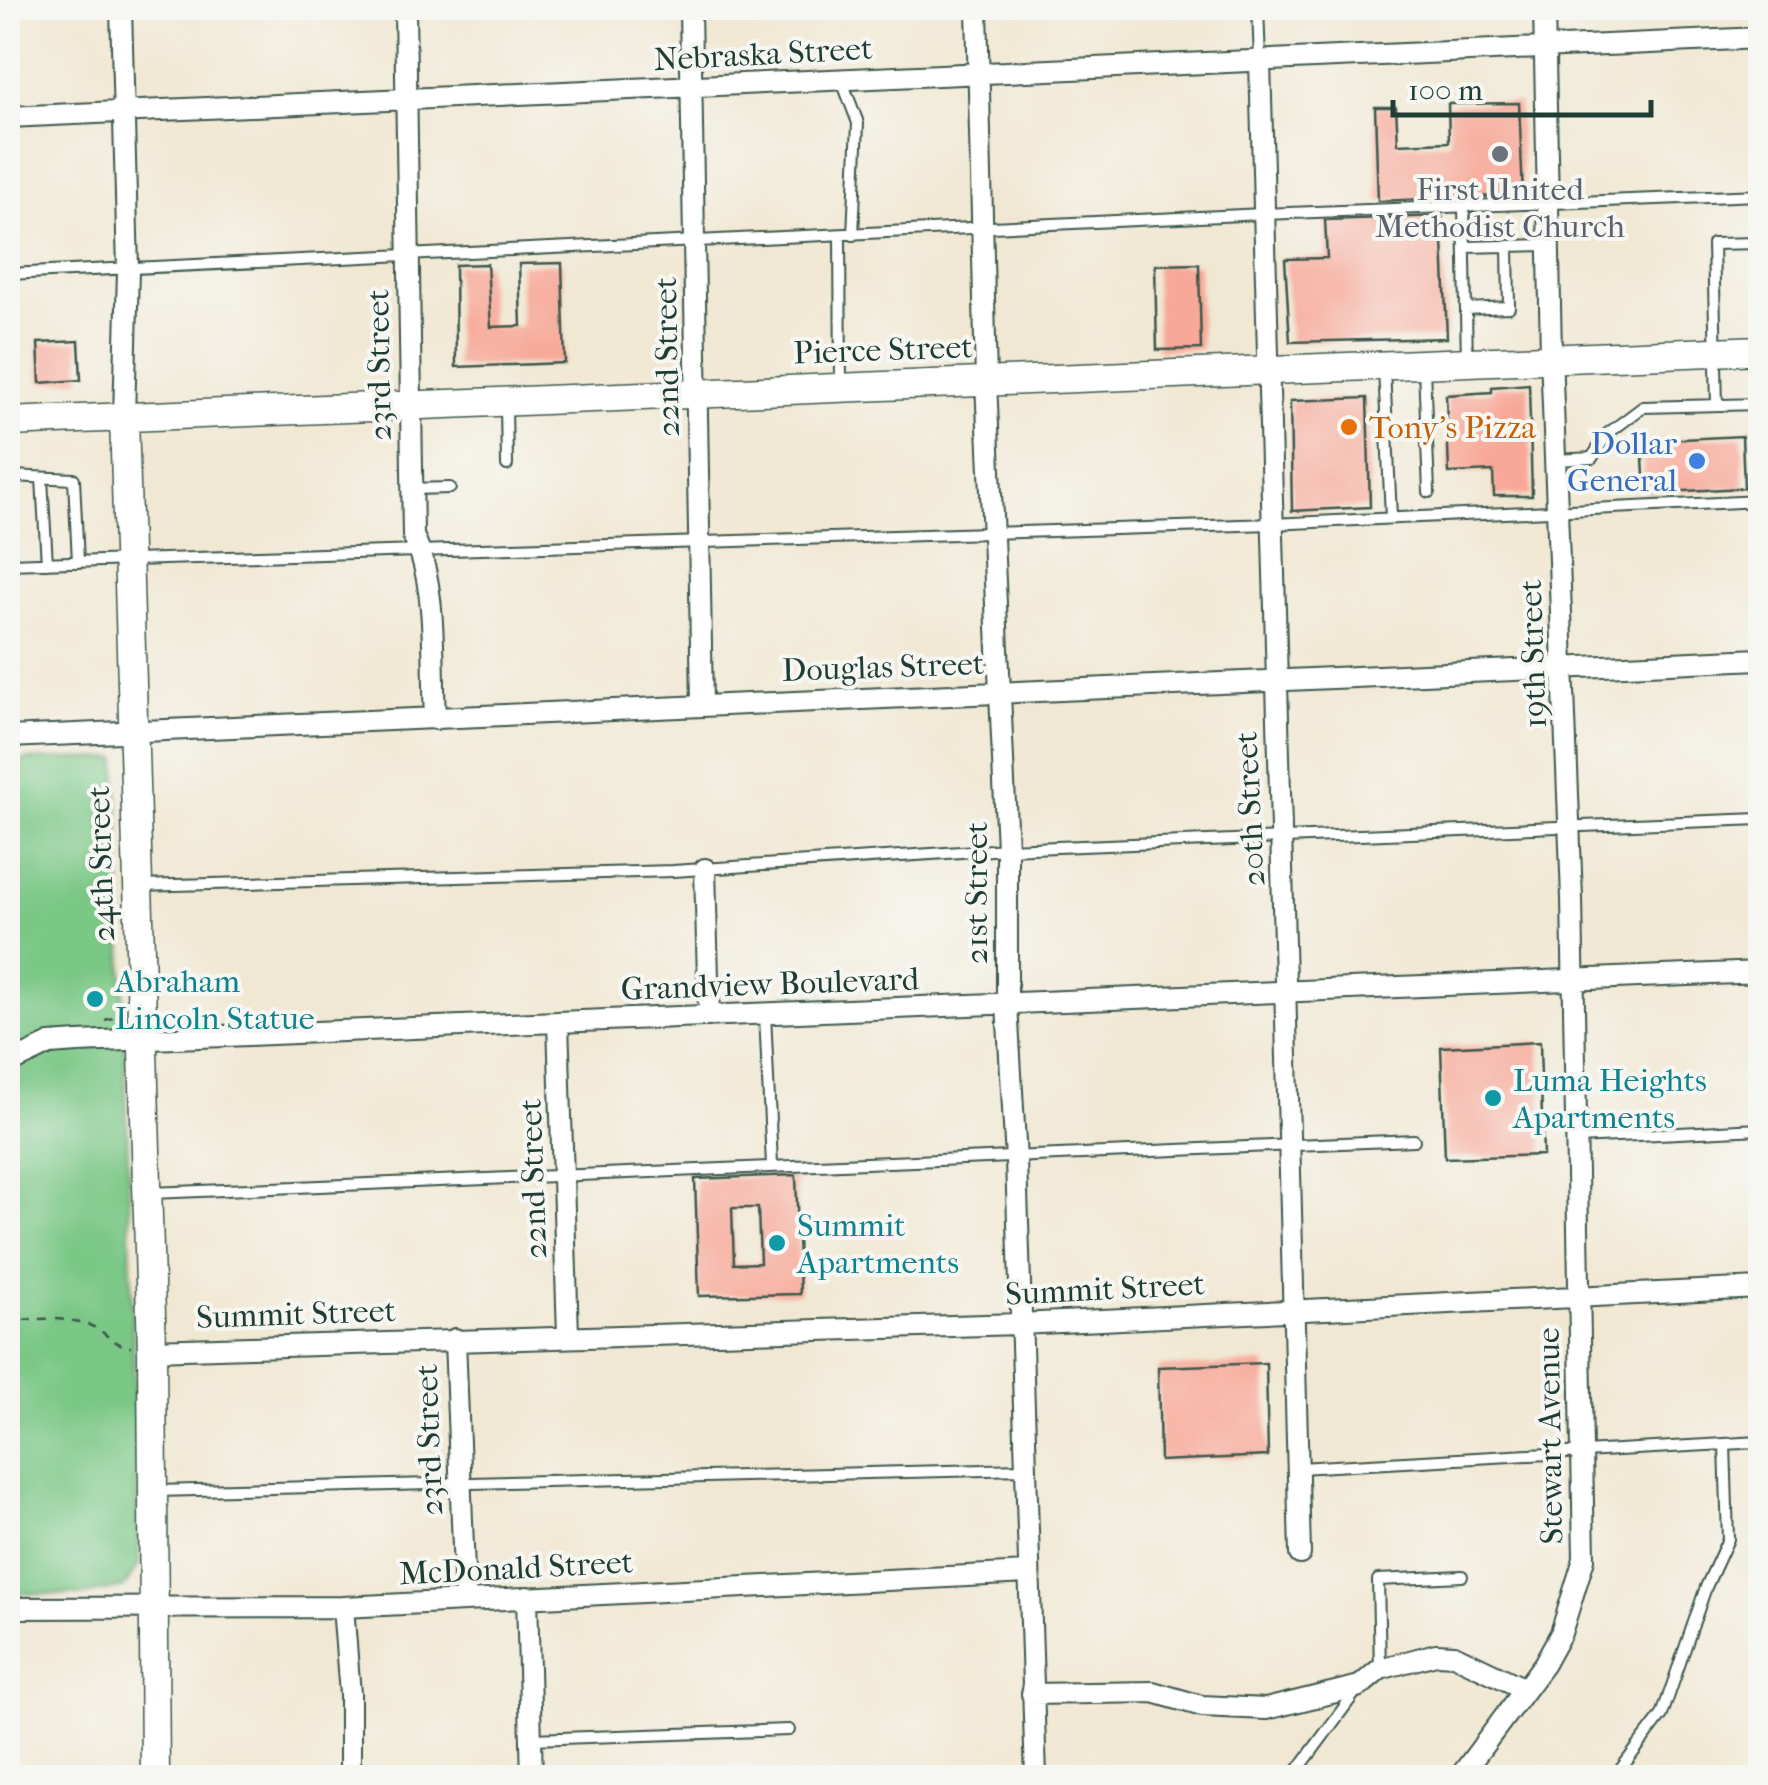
<svg xmlns="http://www.w3.org/2000/svg" width="1768" height="1785" viewBox="0 0 1768 1785" font-family="'IM FELL French Canon',serif">
<rect width="100%" height="100%" fill="#f6f6f2"/>
<filter id="ink" filterUnits="userSpaceOnUse"><feTurbulence type="fractalNoise" baseFrequency=".01" numOctaves="2"/><feDisplacementMap in="SourceGraphic" scale="20" xChannelSelector="R" yChannelSelector="G"/><feConvolveMatrix kernelMatrix="1 2 1 2 8 2 1 2 1" color-interpolation-filters="sRGB"/></filter>
<filter id="wash" filterUnits="userSpaceOnUse"><feTurbulence type="fractalNoise" baseFrequency=".0048" numOctaves="4" result="noise"/><feDisplacementMap in="SourceGraphic" scale="40" xChannelSelector="R" yChannelSelector="G"/><feGaussianBlur stdDeviation="2.25" result="paint"/><feColorMatrix in="noise" values="0 0 0 0 0 0 0 0 0 0 0 0 0 0 0 0 0 1.4 0 .05"/><feComposite in="paint" operator="in"/></filter>
<g filter="url(#wash)">
<rect width="100%" height="100%" fill="#f1e8d3"/>
<path fill="#7ac786" stroke="#4c825d" stroke-width="2.5" d="M117,758L139,1565L124,1587L83,1595L8,1593V760Z"/>
<g id="blocks">
<path fill="#f7a898" fill-rule="evenodd" d="M1519,103L1523,195L1378,201L1375,107H1396L1398,144L1449,142L1448,104Z
M1442,216L1447,338L1290,342L1285,259L1327,258L1325,220Z
M562,263L565,363L456,367L455,265L487,264L491,327L521,326L519,264Z
M1199,264L1201,349L1157,350L1155,265Z
M79,341L81,380L40,383L38,343Z
M1529,384L1532,496H1494L1493,471L1449,473L1446,395L1492,392V387Z
M1367,398L1370,507L1292,511L1290,401Z
M1742,436L1744,488L1645,493L1642,441Z
M1540,1042L1543,1155L1445,1158L1441,1047Z
M796,1175L800,1294L699,1296L695,1179ZM732,1208H758L760,1263L734,1264Z
M1266,1363L1268,1456L1160,1461L1158,1367Z"/>
</g>
</g>
<g filter="url(#ink)">
<use href="#blocks" fill-opacity="0" stroke="#3e574c" stroke-width="2.5"/>
<g fill="none" stroke-linecap="round" stroke-linejoin="round">
<defs>
<path id="lane" d="M1258,8L1260,61
M842,81L858,123L853,235
M1464,208L1467,362
M840,236L841,385
M1465,247L1549,245
M8,274L1263,214L1760,195
M1467,309L1509,307L1508,246
M1424,368L1429,492
M1384,369L1391,517
M1717,405L1713,244L1760,243
M506,406L507,465
M11,422L12,476L74,479L78,562
M1556,460L1592,458L1607,434L1643,407L1760,404
M42,479L47,563
M412,489L450,488
M8,564L1272,524L1760,501
M138,886L673,871L1007,849L1760,819
M765,1014L772,1165
M1577,1138L1760,1129
M151,1193L1414,1140
M1299,1468L1760,1442
M156,1491L1024,1469
M1380,1669L1378,1580L1462,1576
M532,1739L789,1730
M1292,1778L1357,1690
M1614,1778L1662,1715L1706,1587L1728,1539L1725,1444"/>
<path id="street" d="M121,8L128,270L124,417
M405,8L413,536C438,582 432,667 435,719
M690,8L702,705
M977,8L986,382L1007,849V1005L1016,1160L1036,1778
M1260,61C1271,559 1290,1056 1300,1554
M8,117L1760,38
M8,737L1760,659
M705,869L709,1016
M558,1022L568,1335
M8,1064L50,1044L78,1042L1760,972
M455,1339L465,1599
M152,1350L1019,1324L1760,1288
M527,1597L532,1778
M343,1607L350,1694V1778
M8,1608L343,1607L1028,1573
M1032,1694L1153,1692L1202,1706L1266,1709L1360,1686L1380,1669L1436,1654L1454,1655L1525,1689
M1459,1778L1544,1664L1561,1633L1584,1559L1572,898L1551,354L1544,8"/>
<path id="secondary" d="M124,417L152,1350L155,1778
M8,422L1760,350"/>
</defs>
<use href="#lane" stroke="#3e574c" stroke-width="14"/>
<use href="#street" stroke="#3e574c" stroke-width="24"/>
<use href="#secondary" stroke="#3e574c" stroke-width="31"/>
<path stroke="#3e574c" stroke-width="2.5" stroke-dasharray="8 8" stroke-linecap="butt" d="M105,1020L120,1016
M8,1321C32,1319 65,1316 89,1325C107,1332 111,1344 131,1347"/>
<use href="#lane" stroke="#fff" stroke-width="10"/>
<use href="#street" stroke="#fff" stroke-width="20"/>
<use href="#secondary" stroke="#fff" stroke-width="28"/>
</g>
</g>
<circle fill="#6b7280" stroke="#f6f6f2" stroke-width="4" cx="1500" cy="154" r="10"/>
<circle fill="#e8710a" stroke="#f6f6f2" stroke-width="4" cx="1349" cy="427" r="10"/>
<circle fill="#3f7fe0" stroke="#f6f6f2" stroke-width="4" cx="1697" cy="461" r="10"/>
<g fill="#0f9aa8" stroke="#f6f6f2" stroke-width="4">
<circle cx="95" cy="999" r="10"/>
<circle cx="1493" cy="1098" r="10"/>
<circle cx="777" cy="1243" r="10"/>
</g>
<g text-anchor="middle" dominant-baseline="central" stroke-width="8" stroke-linejoin="round" paint-order="stroke">
<g font-size="32" fill="#1f3d34" stroke="#f6f6f2">
<text transform="translate(763 54) rotate(-3)">Nebraska Street</text>
<text transform="translate(883 350) rotate(-2)">Pierce Street</text>
<text transform="translate(667 357) rotate(-91)">22nd Street</text>
<text transform="translate(379 365) rotate(-91)">23rd Street</text>
<text transform="translate(1533 654) rotate(-92)">19th Street</text>
<text transform="translate(883 667) rotate(-2)">Douglas Street</text>
<text transform="translate(1250 809) rotate(-93)">20th Street</text>
<text transform="translate(101 864) rotate(-92)">24th Street</text>
<text transform="translate(976 893) rotate(-90)">21st Street</text>
<text transform="translate(770 984) rotate(-2)">Grandview Boulevard</text>
<text transform="translate(533 1179) rotate(-92)">22nd Street</text>
<text transform="translate(1105 1289) rotate(-3)">Summit Street</text>
<text transform="translate(296 1314) rotate(-2)">Summit Street</text>
<text transform="translate(1550 1436) rotate(-91)">Stewart Avenue</text>
<text transform="translate(429 1440) rotate(-92)">23rd Street</text>
<text transform="translate(516 1568) rotate(-3)">McDonald Street</text>
</g>
<g font-size="32" fill="#5b616d" stroke="#f6f6f2">
<text x="1500" y="189">First United<tspan x="1500" dy="37">Methodist Church</tspan></text>
</g>
<g font-size="32" fill="#c56008" stroke="#f6f6f2" text-anchor="start">
<text x="1369" y="427">Tony's Pizza</text>
</g>
<g font-size="32" fill="#366cbe" stroke="#f6f6f2" text-anchor="end">
<text x="1677" y="443">Dollar<tspan x="1677" dy="37">General</tspan></text>
</g>
<g font-size="32" fill="#0d838f" stroke="#f6f6f2" text-anchor="start">
<text x="115" y="981">Abraham<tspan x="115" dy="37">Lincoln Statue</tspan></text>
<text x="1513" y="1080">Luma Heights<tspan x="1513" dy="37">Apartments</tspan></text>
<text x="797" y="1225">Summit<tspan x="797" dy="37">Apartments</tspan></text>
</g>
</g>
<rect width="1768" height="1785" fill="none" stroke="#f6f6f2" stroke-width="40"/>
<path d="M1393 100v15h258v-15" fill="none" stroke="#1f3d34" stroke-width="5"/>
<text x="1408" y="100" font-size="30" fill="#1f3d34" stroke="#f6f6f2" stroke-width="8" paint-order="stroke">100 m</text>
</svg>
